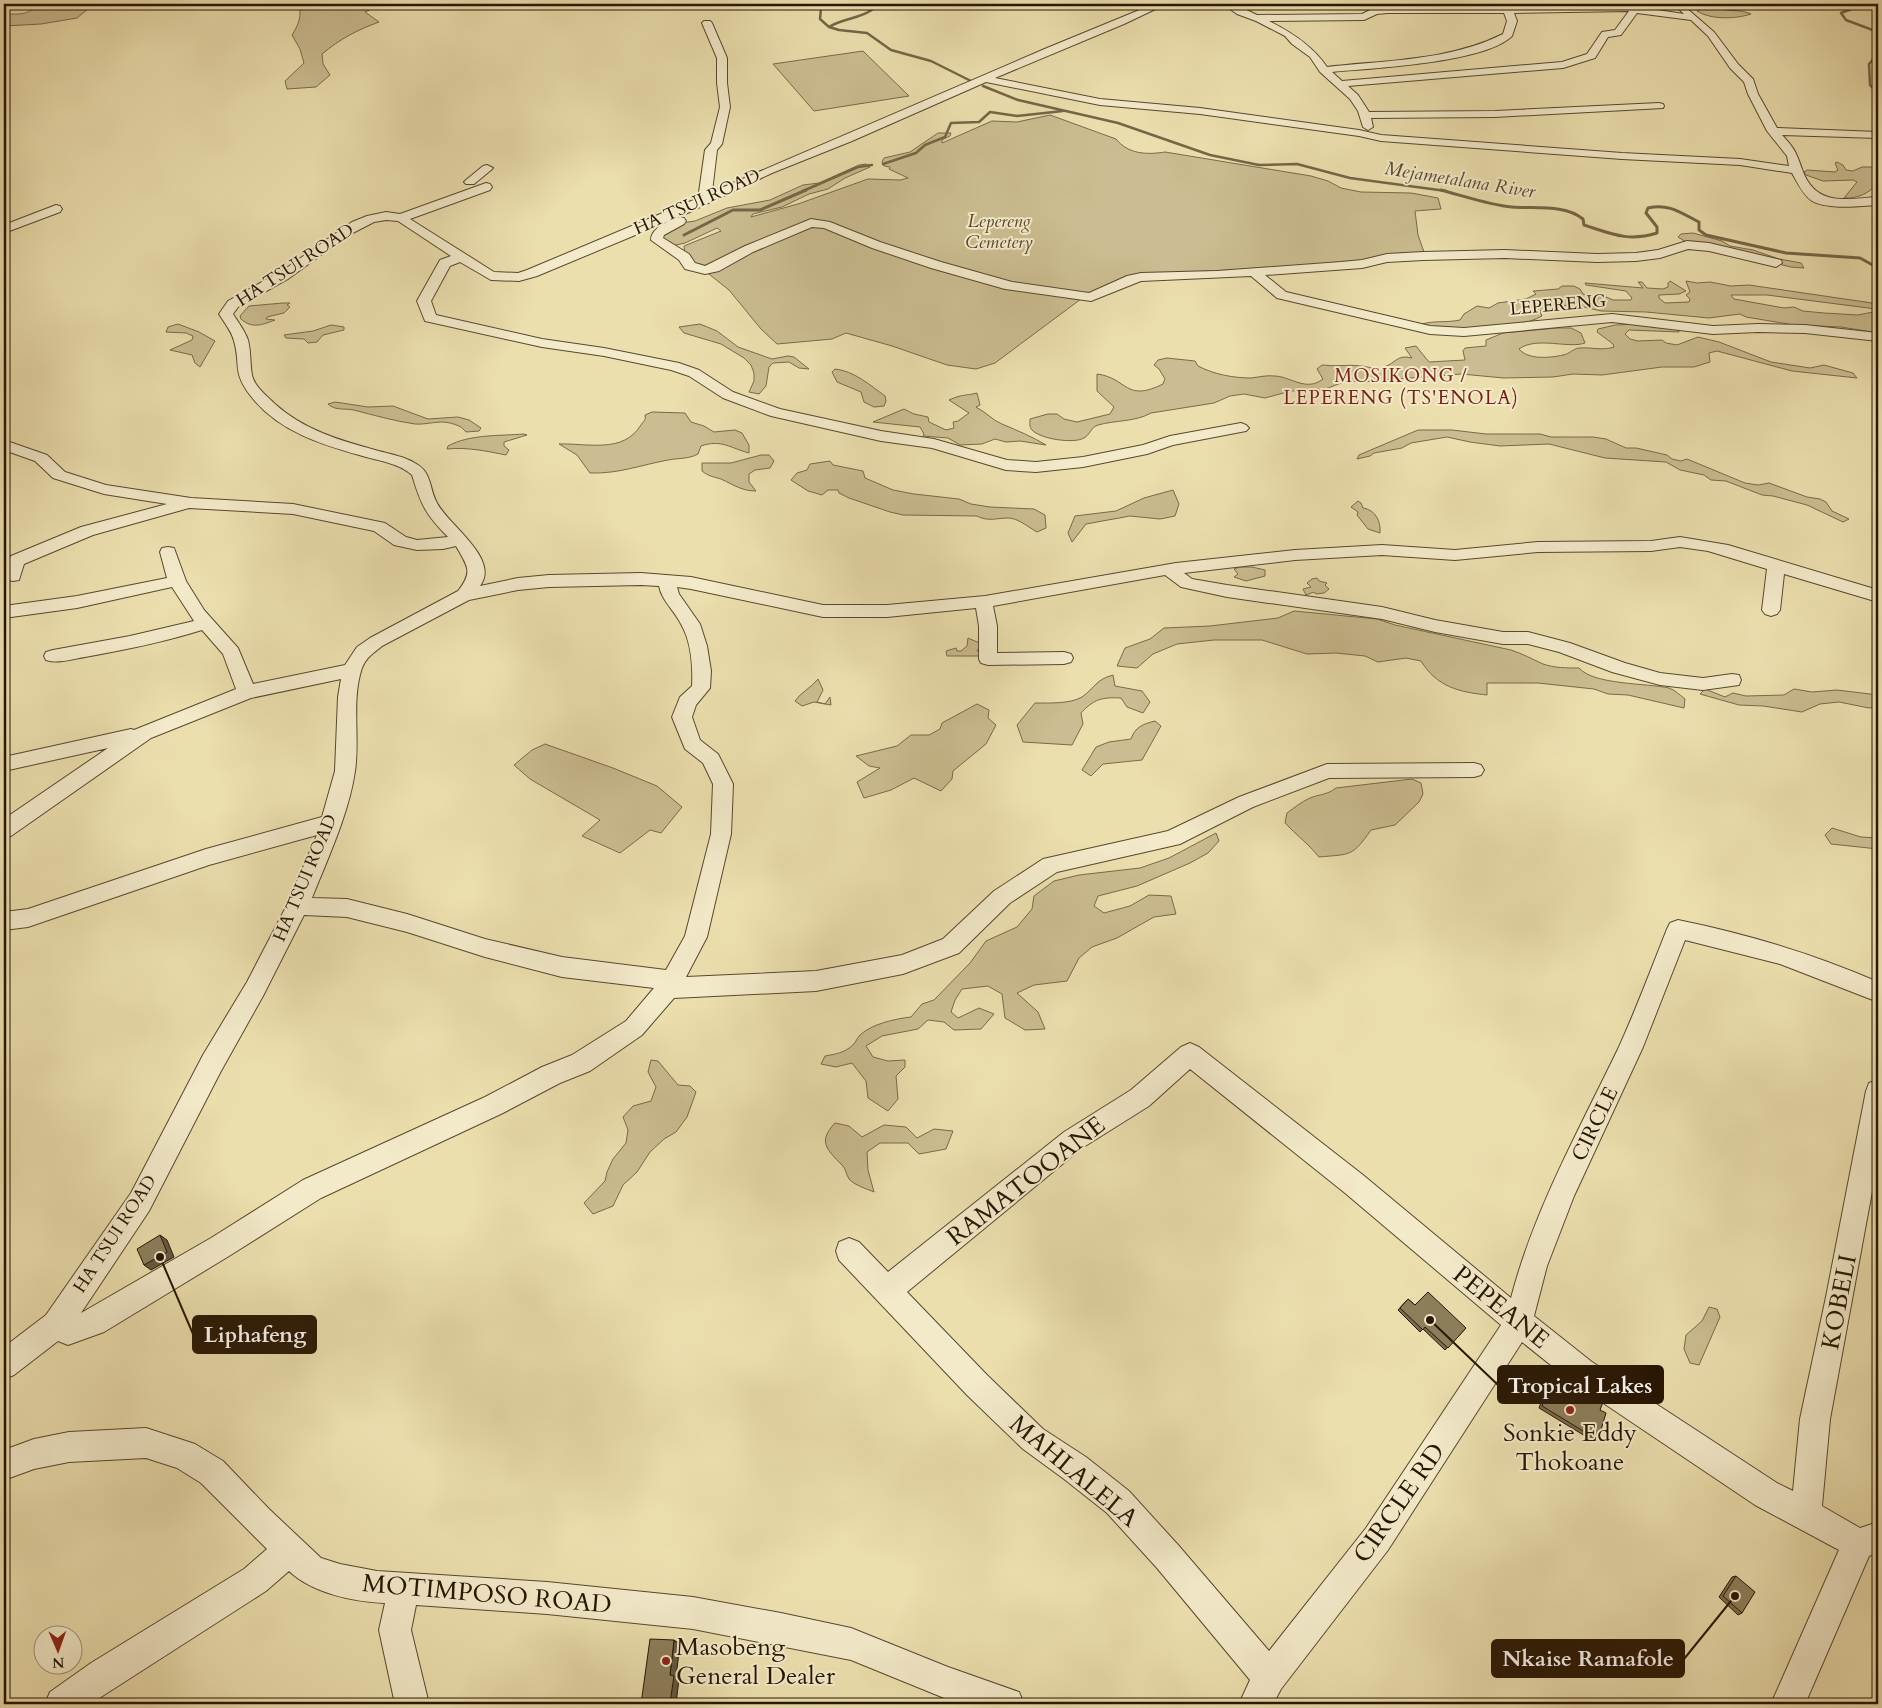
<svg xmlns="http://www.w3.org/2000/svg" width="1882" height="1708" viewBox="0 0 1882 1708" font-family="Cardo,serif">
<rect width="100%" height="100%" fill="#ecdfae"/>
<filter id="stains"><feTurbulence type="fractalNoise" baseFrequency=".004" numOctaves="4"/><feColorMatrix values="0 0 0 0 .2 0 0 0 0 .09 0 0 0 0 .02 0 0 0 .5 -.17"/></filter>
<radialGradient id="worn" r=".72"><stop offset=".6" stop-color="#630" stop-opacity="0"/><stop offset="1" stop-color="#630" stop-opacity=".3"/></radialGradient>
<path fill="#cbbd91" stroke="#796a4a" d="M38,4H94L77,18L41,24L4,26V14C18,14 28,16 38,4Z
M298,4H382L365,12L379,22C357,30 340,39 322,54L323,64L330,75L316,87L287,89L285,81L304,63L300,49L292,35C298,26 303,14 298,4Z
M1702,4C1710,4 1715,7 1722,9C1732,12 1740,9 1751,14C1736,19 1711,20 1697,11L1701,9Z
M863,51L909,96L814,111L773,64Z
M1050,115L1116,139C1128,154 1146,155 1165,152L1311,176L1328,181L1341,188L1361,192L1411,193L1438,198L1441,209L1415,211L1418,235L1424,252L1374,257L1367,260L1256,269L1162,273L1085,296L995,363L976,369L947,365L892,346L846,333L832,339L777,344L761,329L729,290L685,255L684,246L721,231L717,228L685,243L672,246L662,240L663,235L681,223L695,221L727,208L770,200L803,185L819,183L859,165L866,164L870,167L845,178L828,189L809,194L782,207L753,214L751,217L798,204L868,179L900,180L908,178L889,169L890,167L884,166L882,162L884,158L910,152L938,133H951L950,136L942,140V143L992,121L1017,122Z
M1837,162L1843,165L1846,170L1853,171L1862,167H1878V182C1871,193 1857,199 1844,198L1857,182L1853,180L1823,181L1806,175L1804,172L1807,170L1835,172L1838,170L1835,163Z
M1693,233L1722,241L1730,246L1753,250L1779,259L1801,263L1804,268L1791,267L1686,242L1678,237L1681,234Z
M1670,281L1686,291L1679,294L1659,295V298L1665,303L1689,302L1690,299L1686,295L1690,292L1686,281L1697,283L1710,282L1731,286L1749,285L1872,303L1878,306L1876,309L1767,295H1731L1734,299L1784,308L1794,307L1803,311L1824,313L1858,315L1878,311V333L1841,327L1794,325L1746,317L1740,314L1709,318L1646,312L1601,311L1575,305L1557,306L1540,311L1542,316C1517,331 1449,330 1419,325C1432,320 1447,323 1460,320L1464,314L1477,306L1489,308L1498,303L1526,299L1536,294L1533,291L1558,289L1562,286H1574L1580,289L1583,294L1590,296L1606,297L1613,300H1631L1632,298L1626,291L1586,285L1585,283L1643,288L1638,282H1642L1647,288L1663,289L1668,287V283Z
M283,303H290L287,305L290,307L284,313L267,317L266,319L275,320C262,325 252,329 241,319L240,316L249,306Z
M178,324L199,332L215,341L200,367L195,363L192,355L170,350L192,340L193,336L186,333L166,332L168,327Z
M700,324L717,331L738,347L772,359L788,356L794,357L809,369L799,368L789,362L773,363L769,367L766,386L759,394L749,392L754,381V373L751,365L744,358L721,344L684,333L679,327Z
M1641,324L1679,329V332L1629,330L1625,334L1630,339L1638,341L1662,340L1666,343L1677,345L1698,337L1719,342L1771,362L1810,368L1824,365L1853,373L1857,378L1792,371L1717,351L1709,353L1710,362L1694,367H1662L1602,375L1573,374L1553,377L1504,378L1461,374L1362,382L1346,381L1323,390L1291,391L1265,398L1244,394L1230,396L1214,403L1151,413C1135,422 1116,420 1098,425C1091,427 1090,435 1084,438C1074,444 1040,439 1032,430C1029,427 1030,423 1030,419L1048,414H1057L1064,419L1077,422L1110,414L1114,407L1097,391V374C1128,378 1125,403 1163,384L1165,379L1159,369L1154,365L1158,360L1167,358L1195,361L1198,366C1213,374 1233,378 1251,378C1259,377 1267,375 1275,376C1292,377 1306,392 1323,379L1317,369L1322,365C1335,367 1349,364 1361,366C1371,367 1373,370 1384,367C1396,363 1397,354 1412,358L1405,348L1416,346L1429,362L1465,360L1463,351L1465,348L1486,346V340L1503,333L1557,328H1571L1581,333L1585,343C1568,349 1537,336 1519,349C1528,360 1550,358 1563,355C1570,354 1573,348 1580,348C1592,347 1602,351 1614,347L1613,344L1597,332L1598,329L1615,325Z
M331,325L344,327V330L323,335L317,342L308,343L304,339L286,338L284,335L313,331Z
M835,369C854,371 870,385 885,396L886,401L884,406L874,407L864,402L861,392L837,382L832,372Z
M977,393L980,405L976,407C986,412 992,420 1002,424C1016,430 1033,437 1046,445L1020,441L1006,442L995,439L982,444L960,445L948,438L923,436L924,434L920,427L873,422L904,409L914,414L928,417L929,422L946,430L954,428L953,422L958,421L969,413L949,400C962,394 965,396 977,393Z
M335,402L368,407L393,406L428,419L458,417L469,420L481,428L479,431L466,432C461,426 457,425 450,423C439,420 426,425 415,424C394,421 373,415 354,410C345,408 335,411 328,404Z
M652,412L685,413L691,422L704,426L714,432L735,430L742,433L749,445V453C730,448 722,439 701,446L698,454C689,459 679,458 668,460C641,465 618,474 590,473L577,455L559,444C588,443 623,454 641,425C644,420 646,421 645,415Z
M1418,430H1452L1486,434H1540L1551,437H1593L1606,439L1626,448H1636L1667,455L1672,459L1681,461L1687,459L1745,483L1758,485L1769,483L1807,497L1820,499L1826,502L1832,511L1849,519L1843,522L1807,505L1773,496L1762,495L1726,481L1711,480L1704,475L1680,470L1666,462L1605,458L1549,444L1500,446L1470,442L1447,437L1411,443L1402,448L1374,453L1370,456L1357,459L1359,455Z
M524,434L527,435L504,442V446L509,450L506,455C486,451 468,447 447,449L448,446C470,434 500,436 524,434Z
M761,455H769L774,461L770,468L755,470L749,474V482L756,491C742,491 734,485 721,479C714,477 708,476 702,471V463H731Z
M830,461L833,465L863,471L865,478L893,490L914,494L959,499L971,504L990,507L1034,509L1045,515L1046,528L1037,532C1028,527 1018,518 1008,518C997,518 988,522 977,516L903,515L890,512L849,498L839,493L838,490H828L822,495L808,491L791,480L797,473L807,470L810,464Z
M1173,490L1179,504L1175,516L1160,519L1130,516L1086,524L1072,542L1068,533L1075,516L1116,511L1144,498Z
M1358,501L1361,503L1363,508C1376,510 1381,522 1380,533L1368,529L1357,515L1358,512L1351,507Z
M1240,567H1252L1265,570V576L1246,581L1234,577L1238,574L1234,569Z
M1317,578L1319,581L1327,583L1325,585L1329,589L1324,593L1316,594L1314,592L1306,595L1303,589L1311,587L1307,583L1312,579Z
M1294,611L1377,619L1395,625L1511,650C1523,654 1532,659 1543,664C1554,668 1567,668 1579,668C1594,685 1646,683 1669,688C1675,690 1680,695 1685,699L1684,708L1628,695L1608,694L1594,689L1538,683H1487V695C1459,692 1437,687 1421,661L1406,658L1378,662L1365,656L1336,653L1307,654L1262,640H1214L1177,644L1153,654L1137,668L1117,666L1125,648L1150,639L1164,628L1210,626L1278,618Z
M968,638L977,642L983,640L984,648L977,650L981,656H947L946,651L956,648L957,651H961L967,646Z
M1113,675L1115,686L1142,691L1150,702L1143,713L1127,707L1121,698C1102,697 1094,699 1081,713L1083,724L1072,745L1023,742L1017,725L1035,703C1049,703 1070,704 1082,697C1096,687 1095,680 1113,675Z
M818,679L823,690L817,702L825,704L830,697L831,705L814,702L802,706L795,701C801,692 811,688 818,679Z
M1705,689L1725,697L1733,693L1746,696L1784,695L1794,689L1812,692L1837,690L1878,695V707L1869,708L1839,702L1820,704L1802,712L1763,706L1739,705L1700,694Z
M977,704L989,710L988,718L996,725L986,744L953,771L952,779L941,791L914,778L891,790L864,798L857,782L880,768L869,766L856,756L897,746L911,735H929L940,729L942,723Z
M1155,721L1161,726L1142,760L1103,764L1091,776L1082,770L1096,747L1109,742L1131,739C1135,727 1143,724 1155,721Z
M545,744L613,768L657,786L682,807L661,833L650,830L620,853L582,836L600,820L530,779L514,765L532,750Z
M1412,779L1421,783L1423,794L1419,802L1395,825L1371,830C1352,857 1351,854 1319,857C1309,844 1296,835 1285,823L1287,813C1294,808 1301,802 1310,798C1320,794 1327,795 1336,788Z
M1832,828L1861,837L1878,838V849L1831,844L1825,835Z
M1216,833L1219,841L1208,853L1190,863L1137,886L1098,896L1094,906L1104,913L1130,906L1149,895L1171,896L1176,914L1154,917L1117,938L1092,947L1079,958L1067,981L1034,985L1017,993L1038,1012L1045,1029L1025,1030L1005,1018L1002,994L988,986L962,989L955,1000L951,1012L958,1018L979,1008L994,1014L981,1029L954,1030L944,1022L928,1020L918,1029L882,1036L866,1046L873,1057L888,1061L905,1060V1067L896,1076L898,1099L888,1111L868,1098L866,1081L852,1063L836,1067L821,1064L825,1056C836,1054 844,1053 853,1045C856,1042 857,1038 860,1035C872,1024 894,1019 911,1017L922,1004L934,1000L970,963L986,941L1017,927L1032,909L1034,896L1054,881L1079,875L1140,868L1169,858Z
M651,1060L658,1061L678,1085L690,1086L696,1092L687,1117L676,1132L664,1139L650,1152L637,1172L623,1185L613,1206L593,1214L584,1203L605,1181L607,1172L613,1159L626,1143L628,1130L623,1117L633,1106L651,1101L656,1087L648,1072Z
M835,1123L849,1126L862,1137L884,1125L906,1127L917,1138L934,1129L953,1131L946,1149L919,1154L908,1143H880L867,1152L868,1170L874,1192C867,1189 854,1185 849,1179C846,1174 846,1169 842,1165C826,1149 818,1141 835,1123Z
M1709,1307L1717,1309L1720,1317L1699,1365L1690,1363L1684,1349L1686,1335L1702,1321Z"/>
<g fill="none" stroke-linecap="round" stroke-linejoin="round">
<path stroke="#756647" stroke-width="2.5" d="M841,4L821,8L820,19L829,27L839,30L867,33L891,50L931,61L971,81
M1865,4L1841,13L1846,20L1878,32
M829,27C843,18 860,19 873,9
M1878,54L1869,64L1870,85L1878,94
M983,86L1018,100L1118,123L1210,155L1259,165L1297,164L1350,178L1446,191
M883,164L916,153L925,145L945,137L951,123L979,122L990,112L1017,116L1063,111
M803,191L858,167L872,165"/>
<path stroke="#756647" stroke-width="3" d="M1441,190C1464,196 1489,205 1512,207C1535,209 1565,204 1583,219L1584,225C1612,234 1628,242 1657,233V227L1646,213L1648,208C1669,203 1681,213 1699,222V230L1706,235L1786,253L1860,258L1878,268
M684,235L733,210H760L806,190"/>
<defs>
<path id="minor" d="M1154,4H1166L1124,24L995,78L1100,99L1200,108L1359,130L1381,135L1622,153L1740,159L1789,166L1787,156L1767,131L1748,94L1744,82L1730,68L1708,36L1691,20L1637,13L1621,35L1608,37L1595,58L1563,68L1348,86L1358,95L1369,112L1495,111L1659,103L1663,104L1664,106L1663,108L1495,117L1371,118L1373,127L1368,130L1363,127L1358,111L1350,99L1320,72L1310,57L1292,44L1285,36L1256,21L1237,14L1223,4H1234L1257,15L1362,14L1372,9L1387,7L1624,5L1684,14L1679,9L1684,6L1714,32L1738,64L1753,79L1758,94L1777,128L1878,132V138L1782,135C1795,149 1796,152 1802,169C1815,207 1846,199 1878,197V205C1861,206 1827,210 1812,201C1803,195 1797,182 1792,173L1740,165L1622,159L1381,141L1359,136L1200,114L1100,105L986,82L852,141L772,173L681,216L537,276L519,281L491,280L460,262L450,266L431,301L436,315L542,339L604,348L679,363L699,370L733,392L780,409L881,431L934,439L1007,460L1036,462L1083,457L1143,445L1170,436L1241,423L1246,425L1249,428L1246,431L1173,445L1147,454L1083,467L1036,472L1006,470L932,448L881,441L771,416L723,398L689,376L671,370L604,356L542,347L425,321L417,301L440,260L451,256L398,221L386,220L374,222L347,236L288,279L238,307L233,314C238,322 245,331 248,340C251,351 250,364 252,375C254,386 267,396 275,404C304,430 339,440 375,450C389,454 405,456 418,465C431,473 430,489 436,501C446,524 501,558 480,586L518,578L549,575L641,573L691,577L823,605H887L985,596L1176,563L1295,550L1382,545L1455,550L1538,542L1651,541L1680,537L1728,545L1878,590V602L1784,574L1780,610L1777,614L1771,616L1765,614L1762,610L1767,569L1708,551L1680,547L1651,551L1538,552L1455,560L1382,555L1295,560L1184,573L1192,579L1227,585L1382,607L1435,620L1503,632H1528L1570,643L1625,663L1660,673L1703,678L1732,674L1739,675L1741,680L1739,685L1703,690L1660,685L1612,672L1559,652L1528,644H1503L1435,632L1382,619L1227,597L1181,587L1165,575L993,606L997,626V653L1064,652L1071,654L1073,658L1071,662L1064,664L988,665L981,663L979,659V626L976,608L887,617H823L691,589L677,587L679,594L700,624L707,646L711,671L710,688L696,705L692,717L700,740L718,754L733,784L731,834L707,937L686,977L816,971L902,955L943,939L994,891L1043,859L1168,831L1239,797L1327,764L1474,763L1481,765L1484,770L1481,775L1474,777L1329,778L1253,807L1180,844L1057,872L1010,903L959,953L903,974L816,991L674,998L642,1035L590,1071L560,1083L503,1113L321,1198L229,1256L104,1332L68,1345L58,1341L14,1375L4,1379V1347L46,1315L131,1193L203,1055L247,982L287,905L317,835L209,865L28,927L4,930V912L28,909L206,849L322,817L335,771L338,697L341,679L251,698L151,738L11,836L4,838V819L108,748L4,771V757L131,729L134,730L236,689L223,654L202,630C164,642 124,650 85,657C73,659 58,664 46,660L44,656L46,652L53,650L130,636L194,621L172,587L77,608L4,618V606L77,596L167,578L160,552L162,548L168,547L174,548L186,581L204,610L238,648L253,684L345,665L357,647L370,638L458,591C474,571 467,566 456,546L443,549L417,550L394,545L374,531L293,514L189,508L93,535L24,564L19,580L13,581L7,580L4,568L11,556L81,527L167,504L104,494L53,478L35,461L4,450V440L47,455L65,472L106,485L191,498L293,504L385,523L406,537L417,540L448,537C426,515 421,505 412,475C400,464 381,461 366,457C323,445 278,432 250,395C232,371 241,365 234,341C232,332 224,322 219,314L228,301L285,269L352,222L367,216L386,212L400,214L486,183L490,184L492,187L490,190L410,219L494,272L518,273L527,270L703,196L699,192L705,150L711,143L720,107L717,83V58L702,23L704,21H710L712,23L727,58V83L730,107L722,144L717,150L712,192L1047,48ZM1629,11L1615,30L1602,32L1587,54L1562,62L1342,81L1332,72C1372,68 1485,63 1512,36L1517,21L1514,13ZM1387,13H1504L1507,21L1503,34C1449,61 1386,60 1327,67C1313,46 1291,32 1269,21L1364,20L1377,14ZM641,585L659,586C662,601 674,610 681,624C691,641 693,666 692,686L680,697L672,717L685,749L703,763L713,784L711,834L685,936L666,970L562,957L485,939L407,914L347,899L312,898C328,858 349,813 355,771C360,738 351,700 362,668C366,657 374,653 382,646L469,600L518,590L549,587ZM304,915L347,917L407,932L485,957L562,977L654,988L626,1021L572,1055L542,1067L485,1097L303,1180L211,1238L81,1313L149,1211L221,1071L263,996Z
M487,165L493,168L491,170L474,184H466L464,182L466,180L483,166Z
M56,205L60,206L62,209L60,212L4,233V225Z
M680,217L684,218L686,221L684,224L664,235L663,238L689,254L695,263L705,266L745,246L811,219L830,222L880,242L941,262L1012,282L1089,293L1127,276L1141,273L1217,271L1341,262L1362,260L1387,254L1423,252L1505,250L1597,254L1636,253L1658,250L1687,241L1709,243L1781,260L1782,263L1776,267L1709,251L1688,249L1660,258L1636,261L1597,262L1505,258L1423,260L1387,262L1362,268L1265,275L1286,292L1430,326L1464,328L1612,314L1713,326L1758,324L1805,325L1878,333V341L1805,333L1758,332L1713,334L1612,322L1464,336L1430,334L1277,298L1251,276L1141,281L1091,301L1005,289L931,268L872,248L824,228L812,227L753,252L719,271L705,274L685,269L679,260L651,240C651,228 669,220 680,217Z
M1678,920C1747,934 1814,954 1878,982V1002L1780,964L1685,940L1643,1047L1574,1196L1547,1266L1534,1316L1592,1362L1777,1483L1793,1491L1800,1419L1826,1297L1866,1091L1869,1083L1878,1080V1159L1830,1419L1822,1506L1860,1528L1878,1522V1552L1869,1556L1805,1704H1771L1839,1550L1755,1505L1572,1382L1522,1342L1388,1550L1281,1689L1273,1704H1239L1250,1680L1157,1568L1107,1513L1064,1479L1023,1449L967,1395L839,1260L836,1251L839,1242L849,1238L859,1242L888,1272L1064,1132L1131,1090L1181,1047L1190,1043L1199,1047L1363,1175L1511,1298C1534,1210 1579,1130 1618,1049C1636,1010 1651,969 1667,929L1670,923ZM1190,1069L1345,1193L1501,1325L1366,1528L1269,1651L1179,1546L1129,1491L1086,1457L1043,1429L987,1375L907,1292L1082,1148L1149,1106Z
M146,1428L195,1444L223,1461L269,1509L321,1558L340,1564L377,1571L547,1582L693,1597L781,1613L851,1628L948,1667L1019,1692L1024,1704H959L851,1660L693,1629L547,1614L416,1605L411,1630L429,1704H395L379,1630L385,1603C354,1602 312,1593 289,1571L266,1591L90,1704H45L50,1692L91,1663L244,1569L267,1549L201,1483L177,1468L146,1458L69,1462L34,1469L4,1480V1450L34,1439L69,1432Z"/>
</defs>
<use href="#minor" stroke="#58482e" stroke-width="2"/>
<use href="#minor" fill="#f3eaca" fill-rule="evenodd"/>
</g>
<path fill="#796d4f" stroke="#271603" d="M1408,1299L1415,1305L1466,1328L1445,1350L1423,1329L1420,1332L1398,1310Z
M1554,1373L1600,1410L1598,1440L1595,1442L1539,1408L1551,1375Z
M1736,1576L1742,1613L1738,1615L1719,1597L1732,1577Z"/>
<path fill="#635940" stroke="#271603" d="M160,1235L167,1240L174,1257L151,1270L144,1265Z
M674,1640L680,1644L676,1677L679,1679L676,1704H673L670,1703V1675Z"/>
<path fill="#8d7f5c" stroke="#271603" d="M160,1235L167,1252L144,1265L137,1249Z
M1428,1292L1466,1328L1448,1348L1425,1327L1423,1330L1400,1308L1408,1299L1415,1305Z
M1554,1373L1603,1402L1600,1410L1606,1413L1598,1440L1542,1406Z
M1736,1576L1755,1592L1742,1613L1723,1596Z
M650,1639L674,1640L670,1675L674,1676L670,1703H664L663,1704H641Z"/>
<g fill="#8f2418" stroke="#f3eaca" stroke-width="2">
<circle cx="1570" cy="1410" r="5"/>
<circle cx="666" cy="1661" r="5"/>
</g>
<g text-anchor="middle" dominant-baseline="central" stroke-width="4" stroke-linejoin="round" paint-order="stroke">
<g font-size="18" fill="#271603" stroke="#f3eaca">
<text transform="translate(697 202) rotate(-24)">HA TSUI ROAD</text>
<text transform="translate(295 265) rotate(-33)">HA TSUI ROAD</text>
<text transform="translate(1558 305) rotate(-5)">LEPERENG</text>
<text transform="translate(305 878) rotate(-67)">HA TSUI ROAD</text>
<text transform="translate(115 1234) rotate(-57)">HA TSUI ROAD</text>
</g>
<g font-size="18" font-style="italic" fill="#58482e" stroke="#f3eaca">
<text x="999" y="221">Lepereng<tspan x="999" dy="21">Cemetery</tspan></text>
</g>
<g font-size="19" font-style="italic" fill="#5b4b30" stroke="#f3eaca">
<text transform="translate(1460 180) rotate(9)">Mejametalana River</text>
</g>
<g font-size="19" letter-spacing="1" fill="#7a1f14" stroke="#f3eaca">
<text x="1401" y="376">MOSIKONG /<tspan x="1401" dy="22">LEPERENG (TS'ENOLA)</tspan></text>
</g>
<g font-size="21" fill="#271603" stroke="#f3eaca">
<text transform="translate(1595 1124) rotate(-64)">CIRCLE</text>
</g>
<g font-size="25" fill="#271603" stroke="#f3eaca">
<text transform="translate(1026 1181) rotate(-38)">RAMATOOANE</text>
<text transform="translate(1839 1302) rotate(-79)">KOBELI</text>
<text transform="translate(1501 1307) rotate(39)">PEPEANE</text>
<text transform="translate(1074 1471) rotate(40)">MAHLALELA</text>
<text transform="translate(1399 1503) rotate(-55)">CIRCLE RD</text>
<text transform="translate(487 1594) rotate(5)">MOTIMPOSO ROAD</text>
</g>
<g font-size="25" fill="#271603" stroke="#f3eaca">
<text x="1570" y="1433">Sonkie Eddy<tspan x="1570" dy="29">Thokoane</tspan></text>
<text x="676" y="1647" text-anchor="start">Masobeng<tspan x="676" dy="29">General Dealer</tspan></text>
</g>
</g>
<path fill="none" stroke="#271603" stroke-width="2" d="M160 1257L193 1334M1430 1320L1498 1385M1735 1596L1684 1659"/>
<g fill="#271603" stroke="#f3eaca" stroke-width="2">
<circle cx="160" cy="1257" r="5"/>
<circle cx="1430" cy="1320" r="5"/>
<circle cx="1735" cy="1596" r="5"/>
</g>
<g fill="#271603" stroke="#271603" stroke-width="2">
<rect x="193" y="1316" width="123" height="37" rx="5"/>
<rect x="1498" y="1366" width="165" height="37" rx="5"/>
<rect x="1492" y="1640" width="192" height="37" rx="5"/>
</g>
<g font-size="22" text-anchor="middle" font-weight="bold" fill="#fff">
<text x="255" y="1342">Liphafeng</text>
<text x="1580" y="1393">Tropical Lakes</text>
<text x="1588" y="1666">Nkaise Ramafole</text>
</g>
<rect width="1882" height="1708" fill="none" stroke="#ecdfae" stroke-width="20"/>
<rect x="5" y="5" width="1872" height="1698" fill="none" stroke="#271603" stroke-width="2.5"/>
<rect x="10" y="10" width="1862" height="1688" fill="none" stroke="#271603"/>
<g transform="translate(58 1650) rotate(178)"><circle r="24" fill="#f3eaca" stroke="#a1957a"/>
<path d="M0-4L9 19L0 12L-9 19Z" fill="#8f2418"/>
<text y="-8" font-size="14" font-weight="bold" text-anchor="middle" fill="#271603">N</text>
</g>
<rect width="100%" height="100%" filter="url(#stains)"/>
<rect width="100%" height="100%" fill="url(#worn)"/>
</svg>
